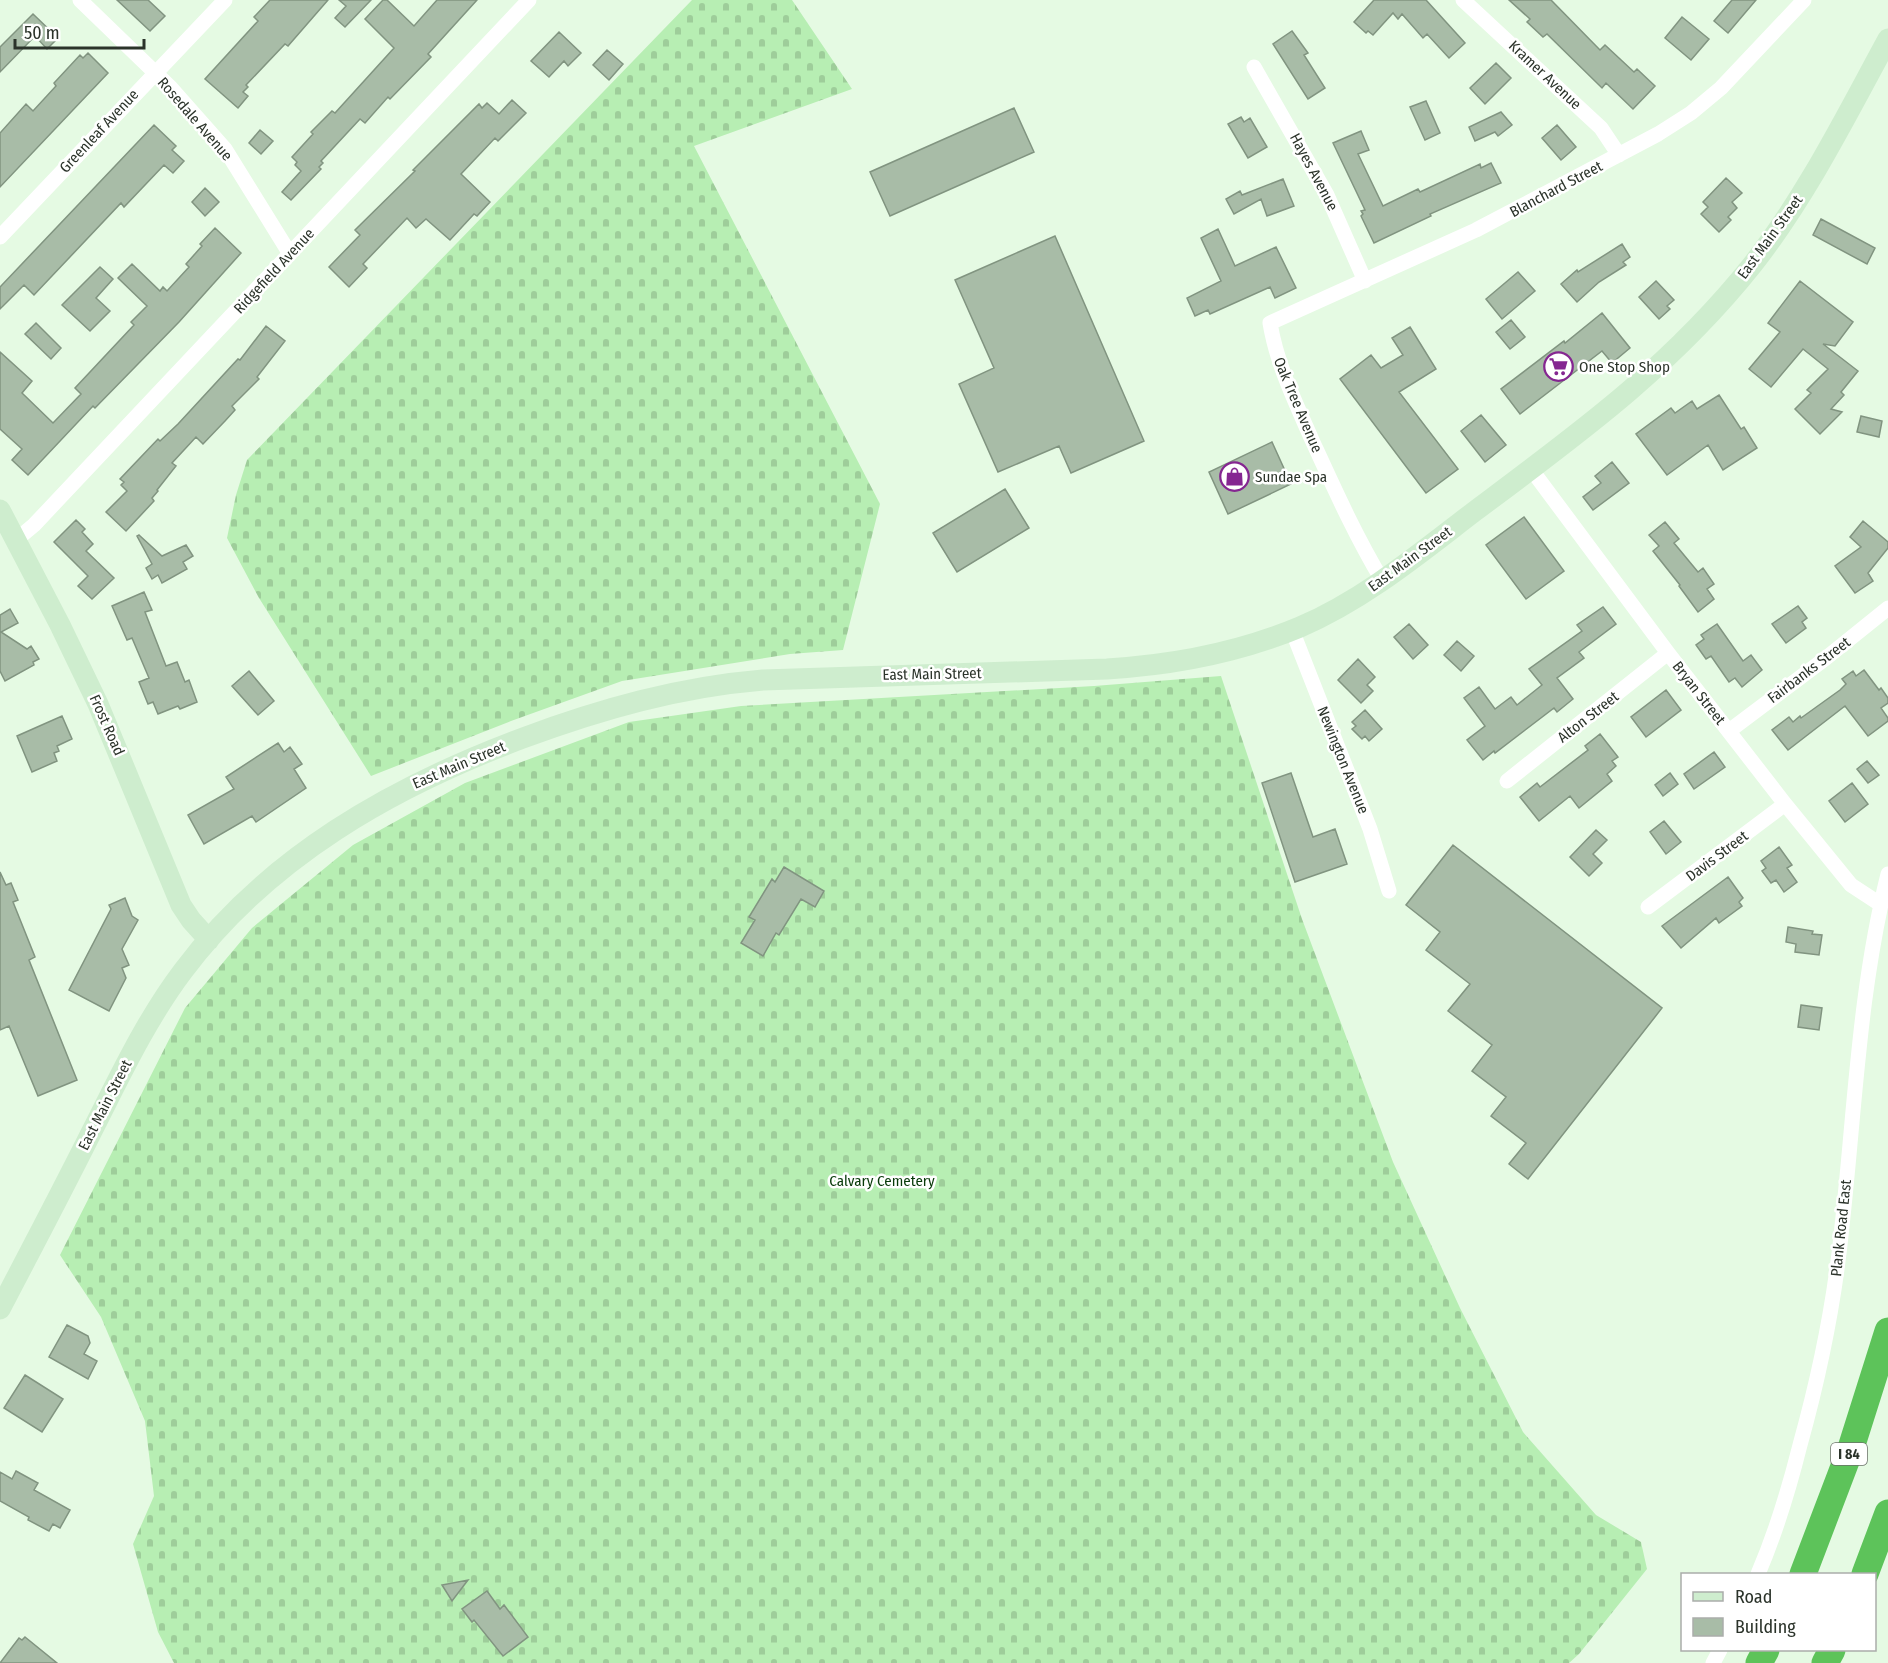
<svg xmlns="http://www.w3.org/2000/svg" width="1888" height="1663" viewBox="0 0 1888 1663" font-family="'Fira Sans Condensed',sans-serif">
<defs>
<pattern id="cemetery-stones" width="16" height="16" patternUnits="userSpaceOnUse" patternTransform="scale(1.5)"><rect width="16" height="16" fill="#b7eeb3"/><path d="M2 7V4a2 2 0 0 1 4 0v3zM10 15v-3a2 2 0 0 1 4 0v3z" fill="#9ecd9a"/></pattern>
</defs>
<rect width="100%" height="100%" fill="#e5fae3"/>
<path fill="url(#cemetery-stones)" d="M692,0H792L852,89L694,146L880,504L843,650L790,654L622,681L511,721L371,776L259,598L227,538L236,495L247,460Z
M1221,676L1302,919L1393,1162L1460,1308L1523,1432L1596,1515L1641,1542L1647,1569L1579,1654L1569,1663H174L158,1632L133,1544L154,1496L145,1421L101,1317L60,1255L185,1008L252,928L353,845L465,783L629,722L741,706L1094,686Z"/>
<path fill="#a8bca7" stroke="#819480" stroke-width="1.5" d="M117,0H148L165,16L150,31Z
M270,0H328L288,46L285,44L246,85L248,87L243,92L248,96L238,108L205,79L258,21L254,17Z
M339,0H371L345,27L335,18L346,6Z
M383,0H387L414,26L437,0H477L428,54L431,57L390,99L388,97L365,123L360,119L321,161L323,163L319,167L321,169L291,200L282,192L301,171L295,165L297,162L292,157L313,134L311,132L332,111L335,113L394,48L365,19Z
M1374,0H1426L1465,43L1449,58L1427,34L1423,38L1402,14L1398,19L1393,13L1373,35L1368,31L1366,33L1354,22Z
M1509,0H1551L1600,50L1605,45L1634,72L1637,69L1655,86L1633,109L1606,83L1602,88L1547,34L1543,37L1527,22L1530,19Z
M1732,0H1756L1728,33L1714,21Z
M33,14L58,38L47,49L35,36L0,72V47Z
M1682,17L1709,39L1691,60L1665,38Z
M1292,31L1308,53L1304,55L1325,88L1308,99L1273,44Z
M559,32L581,53L568,66L564,61L549,77L531,61Z
M607,50L623,64L609,80L593,65Z
M88,53L108,73L0,187V133L26,104L33,111L56,86L54,83L80,55L83,58Z
M1496,63L1511,78L1485,104L1470,88Z
M512,100L526,113L498,141L495,138L461,174L490,202L477,216L474,214L450,240L426,219L416,228L407,218L363,264L367,268L349,287L329,267L360,235L355,230L415,171L413,170L479,104L482,108L487,103L499,114Z
M1426,101L1440,133L1425,140L1410,107Z
M1014,108L1034,152L890,216L870,172Z
M1501,112L1512,125L1498,136L1495,132L1475,141L1469,127Z
M1241,117L1244,122L1250,118L1267,147L1248,158L1228,124Z
M154,125L176,146L172,150L184,161L173,173L164,165L124,207L121,203L34,295L24,285L0,309V287Z
M1557,125L1576,147L1561,160L1542,138Z
M260,130L273,141L261,154L249,143Z
M1361,131L1369,150L1358,154L1383,206L1418,189L1420,192L1480,164L1481,168L1491,163L1501,183L1430,214L1431,216L1374,243L1361,216L1363,214L1361,211L1365,210L1333,143Z
M1726,178L1742,193L1732,202L1737,208L1728,217L1731,220L1719,232L1701,214L1708,207L1703,202Z
M1283,179L1294,206L1267,216L1261,199L1234,214L1226,199L1240,191L1242,195Z
M205,188L219,202L205,216L192,202Z
M1821,219L1875,248L1867,264L1813,235Z
M215,228L241,253L179,322L95,408L93,406L28,475L12,460L22,449L0,429V352L32,381L22,393L53,423L81,394L75,388L134,325L131,322L147,306L118,278L132,264L160,291L163,287L167,291L189,267L186,264L202,246L200,244Z
M1218,229L1235,266L1276,247L1296,288L1275,298L1270,287L1210,314L1208,310L1195,316L1187,298L1221,281L1201,238Z
M1055,236L1144,441L1071,473L1059,446L998,472L959,384L994,368L955,280Z
M1622,244L1630,257L1623,262L1626,265L1599,282L1577,302L1561,284L1577,270L1578,272Z
M100,267L113,279L96,298L110,311L90,331L62,305Z
M1518,272L1535,291L1502,319L1486,299Z
M1656,281L1674,300L1667,306L1670,309L1659,319L1639,297Z
M1800,281L1853,322L1835,346L1823,344L1858,371L1841,392L1844,395L1831,409L1842,412L1820,434L1795,409L1811,393L1807,390L1828,369L1803,349L1771,387L1749,369L1780,332L1768,323Z
M1602,313L1630,348L1612,363L1602,351L1520,414L1501,389L1564,341L1565,343Z
M1511,320L1525,337L1510,349L1496,332Z
M36,323L61,348L51,359L25,334Z
M266,326L285,341L257,377L259,379L232,406L235,410L225,421L203,444L196,437L172,463L176,466L157,490L158,491L152,498L154,501L126,531L106,512L127,491L121,485L124,482L120,479L158,439L160,441L178,424L238,359L240,360Z
M1410,327L1436,369L1399,392L1458,469L1426,493L1340,379L1371,355L1381,368L1403,355L1392,338Z
M1719,395L1741,429L1744,427L1757,448L1723,470L1708,445L1667,475L1636,434L1671,408L1675,413L1692,401L1697,409Z
M1481,415L1506,445L1485,462L1461,431Z
M1861,416L1882,421L1879,437L1857,432Z
M1272,442L1291,484L1228,514L1209,472Z
M1612,462L1629,483L1593,510L1583,497L1601,483L1595,476Z
M1005,489L1029,528L957,572L933,533Z
M1524,517L1564,571L1526,599L1486,545Z
M76,520L85,529L82,532L93,544L86,551L114,578L92,599L78,586L88,576L54,542Z
M1863,521L1888,542V548L1868,573L1873,581L1855,593L1835,566L1861,547L1850,537Z
M1665,522L1679,539L1674,543L1698,572L1703,568L1714,584L1707,589L1714,599L1698,612L1679,586L1680,585L1653,551L1659,546L1649,535Z
M139,535L162,556L186,545L193,556L183,562L187,569L162,583L158,575L152,579L146,568L152,564L137,536Z
M144,592L152,610L145,612L166,666L177,662L185,682L189,680L197,702L180,709L178,706L158,714L153,702L148,704L139,682L149,678L132,638L127,640L112,606Z
M1798,606L1807,618L1802,622L1806,628L1786,643L1772,624Z
M1603,607L1616,624L1579,652L1584,658L1557,678L1573,699L1557,712L1554,708L1495,753L1494,751L1483,760L1467,740L1485,726L1464,698L1479,687L1495,709L1511,697L1517,705L1542,685L1529,669L1582,631L1577,625Z
M10,609L18,623L1,632L27,649L31,646L39,659L33,662L34,665L5,681L0,671V615Z
M1409,624L1428,645L1413,659L1394,637Z
M1717,624L1743,661L1751,655L1762,670L1742,687L1735,678L1729,682L1711,656L1706,659L1696,645L1704,639L1701,635Z
M1457,641L1474,656L1461,671L1444,655Z
M1358,659L1375,677L1367,685L1373,691L1361,703L1338,680Z
M1864,670L1879,690L1881,688L1888,698V703L1881,708L1888,718V721L1868,736L1845,706L1788,750L1772,730L1789,717L1793,722L1800,716L1801,718L1840,690L1846,684L1842,679L1853,671L1856,676Z
M249,671L274,701L258,715L232,686Z
M1666,690L1681,710L1646,737L1631,717Z
M1365,710L1382,729L1369,741L1365,736L1362,739L1352,729L1356,726L1352,722Z
M62,716L72,739L57,746L59,751L54,753L57,761L32,772L17,736Z
M1600,734L1618,757L1612,761L1616,766L1607,774L1612,781L1579,808L1570,796L1539,821L1520,797L1537,783L1540,787L1588,750L1585,746Z
M278,743L284,752L290,747L302,764L294,769L306,788L256,822L252,816L204,844L188,815L234,789L226,777Z
M1714,752L1725,767L1694,789L1684,774Z
M1867,761L1879,775L1868,783L1857,769Z
M1291,773L1313,837L1335,829L1347,864L1295,882L1262,783Z
M1670,773L1678,784L1663,796L1655,785Z
M1852,783L1868,804L1845,822L1829,801Z
M1664,821L1681,842L1666,854L1650,832Z
M1596,830L1607,840L1593,854L1602,863L1589,876L1570,857Z
M1453,845L1662,1008L1528,1179L1509,1164L1526,1143L1491,1116L1506,1097L1472,1071L1492,1045L1448,1011L1470,984L1426,950L1440,932L1406,905Z
M1779,847L1792,865L1787,868L1797,882L1784,892L1776,880L1771,883L1762,871L1766,868L1761,861Z
M784,867L824,891L815,907L801,899L779,935L776,933L763,956L741,943L755,920L749,917L772,879L775,882Z
M0,872L6,885L11,883L18,900L13,902L35,957L29,960L77,1080L38,1096L9,1026L0,1030Z
M1728,877L1743,898L1739,902L1742,906L1719,923L1716,918L1681,948L1662,926Z
M125,898L132,916L138,920L122,949L129,965L122,968L126,978L109,1011L69,990L111,909L109,905Z
M1788,927L1813,931L1812,934L1822,935L1819,955L1795,952L1796,944L1786,942Z
M1801,1005L1822,1008L1819,1030L1798,1027Z
M67,1325L88,1336L90,1343L84,1354L97,1361L88,1379L49,1357Z
M25,1375L63,1399L42,1432L4,1408Z
M16,1471L38,1483L34,1490L70,1510L60,1528L53,1524L49,1531L28,1520L29,1517L0,1501V1472L12,1479Z
M468,1580L452,1601L442,1585Z
M487,1591L500,1609L504,1605L528,1637L503,1656L474,1620L472,1622L462,1609Z
M25,1637L57,1663H0L19,1638L22,1640Z"/>
<g fill="none" stroke-linecap="round" stroke-linejoin="round">
<path stroke="#fff" stroke-width="15" d="M80,0L171,88L225,149L290,254
M1463,0L1601,128L1619,155
M1254,67L1327,195L1365,281
M0,237L225,0
M1531,469L1668,653L1785,804L1851,885L1880,904
M16,540L34,525L529,0
M1382,580C1355,535 1334,488 1312,440C1295,401 1277,365 1270,323L1476,230L1658,134L1691,113L1721,88L1804,0
M1292,630L1370,829L1389,891
M1729,731L1826,658L1888,608
M1507,781L1668,653
M1648,907L1785,804
M1758,1574C1776,1532 1789,1489 1800,1445C1820,1373 1835,1300 1842,1226C1855,1108 1859,990 1888,874
M1713,1663L1720,1650"/>
<path stroke="#ceedce" stroke-width="21" d="M0,510L60,625L98,704L181,905L191,920L209,940
M0,1309C31,1250 62,1191 92,1131C120,1076 146,1020 183,971C268,857 392,787 523,738C601,709 679,687 763,680L1107,669C1173,665 1238,653 1300,627C1365,599 1420,553 1475,511C1578,434 1672,366 1753,264C1807,195 1846,116 1888,39"/>
<path stroke="#5dc35a" stroke-width="27" d="M1803,1574L1851,1448L1888,1331
M1865,1574L1888,1513
M1759,1663L1766,1650
M1825,1663L1832,1650"/>
</g>
<defs>
<symbol id="supermarket-ring" viewBox="-11 -11 22 22"><circle r="9.5" fill="#fff" stroke="#852691" stroke-width="1.5"/><path d="M-6-5.5h2.5l.6 2H6L4.5 2H-2.5L-4.4-4H-6ZM-1.5 3.2a1.3 1.3 0 1 0 .1 0ZM3 3.2a1.3 1.3 0 1 0 .1 0Z" fill="#852691"/></symbol>
<symbol id="shop-ring" viewBox="-11 -11 22 22"><circle r="9.5" fill="#fff" stroke="#852691" stroke-width="1.5"/><path d="M-5-2.5h2.3a2.7 3.5 0 0 1 5.4 0H5L5.5 6h-11ZM-1.5-2.5h3a1.5 2.3 0 0 0-3 0Z" fill="#852691"/></symbol>
</defs>
<g fill-rule="evenodd">
<use href="#supermarket-ring" x="1542" y="350" width="33" height="33"/>
<use href="#shop-ring" x="1218" y="460" width="33" height="33"/>
</g>
<g text-anchor="middle" dominant-baseline="central" stroke-width="5" stroke-linejoin="round" paint-order="stroke">
<rect fill="#fff" stroke="#6b706a" stroke-width="1.5" x="1831" y="1443" width="36" height="22" rx="4.5"/>
<g font-size="14" font-weight="bold" fill="#2b332a">
<text x="1849" y="1454">I 84</text>
</g>
<g font-size="15" fill="#2b332a" stroke="#fff">
<text transform="translate(1545 75) rotate(43)">Kramer Avenue</text>
<text transform="translate(195 119) rotate(49)">Rosedale Avenue</text>
<text transform="translate(99 131) rotate(-47)">Greenleaf Avenue</text>
<text transform="translate(1314 172) rotate(62)">Hayes Avenue</text>
<text transform="translate(1556 189) rotate(-28)">Blanchard Street</text>
<text transform="translate(1770 237) rotate(-54)">East Main Street</text>
<text transform="translate(274 271) rotate(-47)">Ridgefield Avenue</text>
<text transform="translate(1298 405) rotate(67)">Oak Tree Avenue</text>
<text transform="translate(1410 559) rotate(-36)">East Main Street</text>
<text transform="translate(1809 670) rotate(-37)">Fairbanks Street</text>
<text transform="translate(932 674) rotate(-1)">East Main Street</text>
<text transform="translate(1699 693) rotate(52)">Bryan Street</text>
<text transform="translate(1588 717) rotate(-38)">Alton Street</text>
<text transform="translate(107 725) rotate(66)">Frost Road</text>
<text transform="translate(1343 760) rotate(68)">Newington Avenue</text>
<text transform="translate(459 765) rotate(-23)">East Main Street</text>
<text transform="translate(1717 856) rotate(-37)">Davis Street</text>
<text transform="translate(105 1105) rotate(-63)">East Main Street</text>
<text transform="translate(1841 1228) rotate(-84)">Plank Road East</text>
</g>
<g font-size="15" fill="#2b332a" stroke="#fff" text-anchor="start">
<text x="1579" y="367">One Stop Shop</text>
<text x="1255" y="477">Sundae Spa</text>
</g>
<g font-size="15" fill="#083a09" stroke="#fff">
<text x="882" y="1181">Calvary Cemetery</text>
</g>
</g>
<rect x="1681" y="1573" width="195" height="78" fill="#ffffff" stroke="#aaadaa" stroke-width="1.5"/>
<rect x="1693" y="1592" width="30" height="9" fill="#ceedce" stroke="#aaadaa" stroke-width="1.5"/>
<text x="1735" y="1603" font-size="18" fill="#2b332a">Road</text>
<rect x="1693" y="1618" width="30" height="18" fill="#a8bca7" stroke="#aaadaa" stroke-width="1.5"/>
<text x="1735" y="1633" font-size="18" fill="#2b332a">Building</text>
<path d="M15 39v9h129v-9" fill="none" stroke="#2b332a" stroke-width="3"/>
<text x="24" y="39" font-size="18" fill="#2b332a" stroke="#ffffff" stroke-width="4.5" paint-order="stroke">50 m</text>
</svg>
